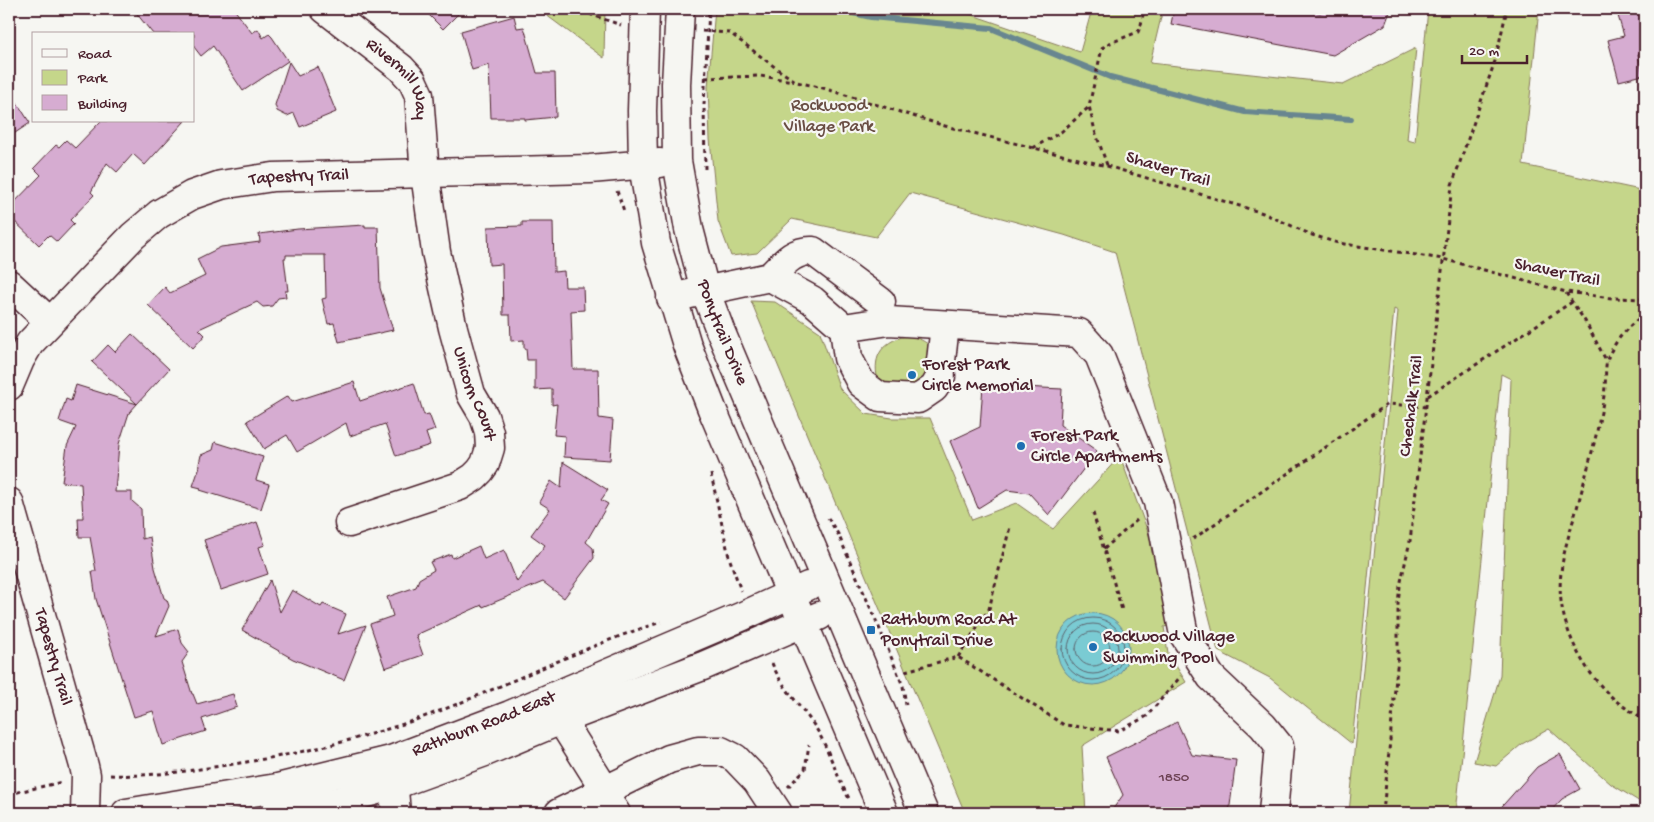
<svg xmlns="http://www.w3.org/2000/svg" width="1654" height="822" viewBox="0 0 1654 822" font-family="'Gochi Hand',sans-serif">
<rect width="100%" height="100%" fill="#f6f6f2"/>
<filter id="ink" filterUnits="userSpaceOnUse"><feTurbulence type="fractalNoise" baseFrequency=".02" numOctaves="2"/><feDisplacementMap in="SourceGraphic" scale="10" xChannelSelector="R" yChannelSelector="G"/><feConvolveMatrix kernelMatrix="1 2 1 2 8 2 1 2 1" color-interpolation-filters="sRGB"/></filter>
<g filter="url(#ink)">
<path fill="#c5d68a" stroke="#887a5a" d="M538,9H605L604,58Z
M715,9H955L1080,52L1092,9H1163L1150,63L1343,84L1416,48L1407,140L1415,142L1428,9H1539L1523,165L1645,191V805L1611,784L1549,729L1522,744L1496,766L1474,762L1500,676L1511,379L1501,374L1456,813H1349L1398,311L1394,309L1352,744L1270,678L1218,651L1115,252L1064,235L910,193L876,237L792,219L757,253L731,256L718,221L710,139L708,87Z
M751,301L775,302L820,332L840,389L866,414L892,418H930L972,520L1016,503L1053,529L1120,456L1149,535L1152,553L1158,552L1172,625L1164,627L1168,653L1186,682L1082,746L1086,813H965Z
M906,336C918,337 925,341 934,349V388L879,384C871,359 880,342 906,336Z"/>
<path fill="#7acbd3" stroke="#678690" d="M1057 649a36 36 0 1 1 72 0a36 36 0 1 1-72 0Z"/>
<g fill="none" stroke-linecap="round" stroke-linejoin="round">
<path stroke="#5d646e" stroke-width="1" d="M1062 649a31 31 0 1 1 62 0a31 31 0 1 1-62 0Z
M1068 649a25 25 0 1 1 50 0a25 25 0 1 1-50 0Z
M1076 649a17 17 0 1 1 34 0a17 17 0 1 1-34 0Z"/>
<path stroke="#678690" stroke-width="6" d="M835,9L871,17L991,28L1110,77L1245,112L1351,119"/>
</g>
<path fill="#d6acd1" stroke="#4a1f2b" d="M133,9H234L252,33L258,29L263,38L269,34L272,37L288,61L243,91L213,46L201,56L194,47V34H153Z
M423,9H463L443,29Z
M1174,9H1297L1320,13L1329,9H1391L1385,25L1333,55L1171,24Z
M1616,9H1645V52L1638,54L1643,75L1619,81L1608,40L1624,36Z
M514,16L517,28L524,27L537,73H555L556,117L525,120V118H491L489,65L472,70L461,31Z
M289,62L298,76L318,67L336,112L300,127L294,113L287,116L277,111L275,105Z
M9,90L30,123L9,137Z
M101,121H185L145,165L133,154L117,172L107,163L91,192L94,195L70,220L74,224L57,242L49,235L39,245L9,216V208L41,175L34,168L56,145L59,147L66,140L75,148Z
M522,222H553L554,272L564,271L565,287H583L584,310L571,311L573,369H598L599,418L613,420L610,460L564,457L565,436L554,435L557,404L552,405V389L535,390V360H527L526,348H524V340L511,341L510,315H503L502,264L489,265L488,227L522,226Z
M365,225V227H378L380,288L393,330L339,342L334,323L328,324L322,299L326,298L325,255H286V258H284L288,291H285L286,297L278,298L272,306L263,307L257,302L199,329L205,335L193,348L148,305L165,287L170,293L205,276L197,259L221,247L260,242L259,234L298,229Z
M132,334L169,369L137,404L92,362L108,345L115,352Z
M354,382L360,401L414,383L424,415L429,414L435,430L426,433L430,445L396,456L385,424L350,436L346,423L297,452L287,435L264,449L247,421L288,396L292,402Z
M76,385L137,404L129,413L119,444L115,492H132V501L141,509L142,539L150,537L155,568L164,598L167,600L169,606L156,636L178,629L182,643L189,652L182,662L192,694H193L197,704L233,694L237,707L202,719L206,731L163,745L153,711L134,717L96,599L92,571H96L90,537H79L78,518H83L81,484L62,482L67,446L76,427L59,421L66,399L71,401Z
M983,385L1062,389L1060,425L1097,451L1049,515L1029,493L1007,490L978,508L950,441L980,427Z
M215,442L263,457L256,480L269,484L261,509L200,490L201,488L193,486L200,466L199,464L201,455L213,450Z
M563,462L608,490L601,500L608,504L586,542L593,548L594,558L564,598L543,582L483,607L482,605L416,635L423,655L385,668L370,624L393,616L387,597L416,587L419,579L434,570L430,562L451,554L452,558L479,546L484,559L504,550L517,582L545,545L531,535L550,509L539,502L551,481L561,488Z
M257,522L265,545L259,547L268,574L221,590L204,540Z
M270,580L280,612L292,590L321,607L323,604L346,614L338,634L366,625L344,680L293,659L242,630Z
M1177,722L1192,755L1236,760L1229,813H1110L1123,795L1106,757Z
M1560,754L1580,789L1562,799L1549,813H1496L1537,767Z"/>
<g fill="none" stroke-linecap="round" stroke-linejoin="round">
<defs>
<g id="minor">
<path id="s1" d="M325,9L401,68L412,80L419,95L425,174L436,252L453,328L471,394L484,416L489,432L490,448L485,464L480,471L474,477L460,486L349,523"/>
<path d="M645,9L642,111L643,165L656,243L687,345L712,409L884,813"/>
<path id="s2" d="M680,9L676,84L677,161L689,229L705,290L720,330L924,813"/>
<path d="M770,277C783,264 793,250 813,251L881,302"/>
<path d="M9,284L49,321"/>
<path d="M671,298L770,277L812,300L844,328L889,321L1079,333L1099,355L1158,502L1184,635L1211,677L1263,726L1279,746L1273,813"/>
<path d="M844,328L848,358L861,383L880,397L918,399L934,388L941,376L940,370L945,325"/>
<path id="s3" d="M9,386L20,360L30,343L133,236L159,214L192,195L221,185L273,177L590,169L660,163"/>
<path id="s4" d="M9,502L84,766L86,775L85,813"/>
<path d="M551,704L605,790L610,804L616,813"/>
<path d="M392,767L396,813"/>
<path id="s5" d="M126,813L277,788L391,760L510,715L743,616L808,586"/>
<path d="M275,813L339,801L394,785L485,752L561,720L703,666L819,616"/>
<path d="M559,813L669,759L698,751H721L735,758L757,781L778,813"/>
</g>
</defs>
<use href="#minor" stroke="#4a1f2b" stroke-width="31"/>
<path stroke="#4a1f2b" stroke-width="3" stroke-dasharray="4 4" stroke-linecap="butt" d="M583,9L592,15L621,25
M702,31L730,33L780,71L797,82L823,88L945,126L1107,166L1263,213L1312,235L1338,243L1443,259L1566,292L1612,298L1645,299
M705,78L760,76L794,81
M1033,148L1061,132L1089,107
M1107,165L1095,131L1089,106L1100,57L1102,49L1105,45L1138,32L1141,25L1144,9
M705,169L704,105L709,9
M617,191L624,211
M1566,293L1585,321L1607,362
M1645,314C1629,325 1614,341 1607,360C1605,368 1606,378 1605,386C1604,401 1600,416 1597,431C1591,457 1584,482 1577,508C1568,538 1557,569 1561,601C1566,638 1586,674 1614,699C1623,707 1635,714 1645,720
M1428,396L1572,302
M711,474L729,557L741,591
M1093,513L1122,610
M828,518L838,534L878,625L903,686L906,705
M1193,539L1388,404L1426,407
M1104,549L1137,520
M958,657L989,609L1010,527
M772,663C782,689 803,707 817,730C830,752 837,778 850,800
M905,671L958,657L1064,725L1119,731L1147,716L1181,676
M110,775C149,777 188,771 227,765C296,755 363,739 429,715C507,686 581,647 661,622
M788,787L805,769L809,745
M9,794L62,782
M1383,813L1398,657V603L1400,586L1410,541L1450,203L1452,185L1495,61L1507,9"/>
<use href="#minor" stroke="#f6f6f2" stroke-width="28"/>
</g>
</g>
<g fill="#1f6fb2" stroke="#f6f6f2" stroke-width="2">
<circle cx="912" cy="375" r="5"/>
<circle cx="1021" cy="446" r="5"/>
<rect x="866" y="625" width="10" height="10" rx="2.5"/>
<circle cx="1093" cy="647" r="5"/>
</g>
<g text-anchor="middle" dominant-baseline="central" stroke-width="4.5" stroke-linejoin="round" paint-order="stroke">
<g font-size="15" fill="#6d4254">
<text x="1174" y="778">1850</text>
</g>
<g font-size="18" fill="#4a1f2b" stroke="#f6f6f2">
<text stroke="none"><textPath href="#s1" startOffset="104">Rivermill Way</textPath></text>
<text transform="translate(1168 170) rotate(17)">Shaver Trail</text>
<text stroke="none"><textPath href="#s3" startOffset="378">Tapestry Trail</textPath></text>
<text transform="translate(1557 273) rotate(12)">Shaver Trail</text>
<text stroke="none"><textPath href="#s2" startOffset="330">Ponytrail Drive</textPath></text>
<text stroke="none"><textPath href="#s1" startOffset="434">Unicorn Court</textPath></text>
<text transform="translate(1412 406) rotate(-83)">Chechalk Trail</text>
<text stroke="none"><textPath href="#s4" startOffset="161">Tapestry Trail</textPath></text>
<text stroke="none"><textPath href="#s5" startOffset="370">Rathburn Road East</textPath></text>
</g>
<g font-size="18" fill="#694d43" stroke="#f6f6f2">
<text x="829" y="106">Rockwood<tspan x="829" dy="21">Village Park</tspan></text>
</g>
<g font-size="18" fill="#4a1f2b" stroke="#f6f6f2" text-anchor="start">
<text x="922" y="365">Forest Park<tspan x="922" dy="21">Circle Memorial</tspan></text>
<text x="1031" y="436">Forest Park<tspan x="1031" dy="21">Circle Apartments</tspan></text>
<text x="881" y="620">Rathburn Road At<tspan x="881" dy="21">Ponytrail Drive</tspan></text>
<text x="1103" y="637">Rockwood Village<tspan x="1103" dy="21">Swimming Pool</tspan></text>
</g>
</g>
<rect width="1654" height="822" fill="none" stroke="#f6f6f2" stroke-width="30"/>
<rect x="15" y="15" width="1624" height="792" fill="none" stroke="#4a1f2b" stroke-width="2" filter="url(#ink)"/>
<rect x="32" y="32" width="162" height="90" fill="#f6f6f2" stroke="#b1a0a2"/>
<rect x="42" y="49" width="25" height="8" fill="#f6f6f2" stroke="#b1a0a2"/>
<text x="78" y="58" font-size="15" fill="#4a1f2b">Road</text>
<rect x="42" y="70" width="25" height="15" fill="#c5d68a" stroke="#b1a0a2"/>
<text x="78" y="82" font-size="15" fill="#4a1f2b">Park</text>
<rect x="42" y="95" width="25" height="15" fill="#d6acd1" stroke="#b1a0a2"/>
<text x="78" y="108" font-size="15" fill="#4a1f2b">Building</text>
<path d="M1462 55v8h65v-8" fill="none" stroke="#4a1f2b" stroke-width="2.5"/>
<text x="1469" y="55" font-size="15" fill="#4a1f2b" stroke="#f6f6f2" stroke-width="4" paint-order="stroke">20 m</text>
</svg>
